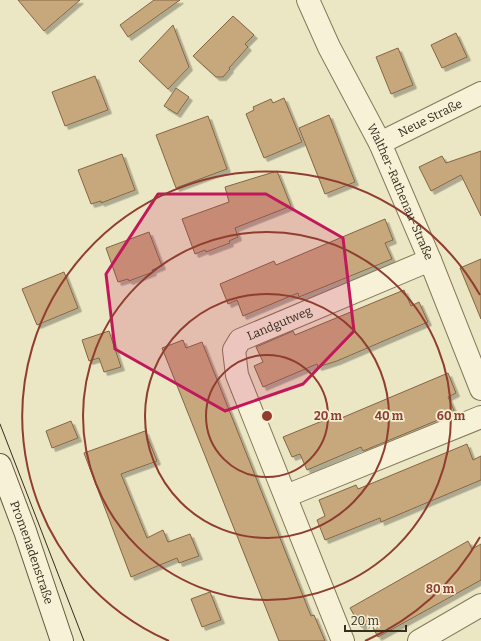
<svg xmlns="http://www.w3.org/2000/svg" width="481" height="641" viewBox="0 0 481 641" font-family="Bitter,serif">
<defs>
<filter id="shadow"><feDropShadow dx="3.5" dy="3.5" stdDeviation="0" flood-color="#0004"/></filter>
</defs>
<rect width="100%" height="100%" fill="#ebe6c4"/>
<path fill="#c7a77c" stroke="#836643" filter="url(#shadow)" d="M18,0H80L44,31Z
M154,0H180L128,37L120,25Z
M233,16L254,35L245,44L248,47L229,68L230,69L223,77H216L193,56Z
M173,25L189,67L168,89L139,61Z
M456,33L467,57L442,68L431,45Z
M398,48L413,85L391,94L376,57Z
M95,76L108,110L65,126L52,92Z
M176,88L189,97L177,114L164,106Z
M284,98L302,142L264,158L246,114L254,110L253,107L271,99L273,103Z
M329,115L355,182L325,194L299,128Z
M208,116L227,169L176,188L156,135Z
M481,151V216L461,175L431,191L419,167L442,156L446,163Z
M122,154L135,190L101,203V201L91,204L78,170Z
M277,171L291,206L235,228L238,237L229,241L230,243L206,252L205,250L195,254L182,219L229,202L225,187Z
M385,219L393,240L385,243L392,259L299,297L298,293L243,316L237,300L228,304L220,284L274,261L276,265Z
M149,232L162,266L152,270L153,272L129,281L128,279L118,282L106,248Z
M481,259V319L460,268Z
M64,272L78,308L37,325L22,289Z
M404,290L411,306L419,302L428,322L337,361L318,367L317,364L263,387L254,366L263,362L256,347L293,331L295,335Z
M109,331L121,367L104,372L99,358L89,361L82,340Z
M183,340L186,348L202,342L311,616L314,615L325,641H279L162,348Z
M448,373L456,393L448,397L455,413L363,451L361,447L307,470L300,454L292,457L283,437L337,415L339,419Z
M71,421L78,438L52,448L46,431Z
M145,431L157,461L121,474L147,538L163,530L168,542L190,534L199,556L179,563L177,558L131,577L84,453Z
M467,444L473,460L481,456V480L381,522L380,518L325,540L317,520L325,516L319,500L356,485L358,489Z
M468,541L472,549L481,544V580L378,637L370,622L361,627L350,608Z
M210,592L221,620L202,627L191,599Z"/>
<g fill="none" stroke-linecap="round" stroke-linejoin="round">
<defs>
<g id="minor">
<path id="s1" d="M308,0L329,47L380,143L430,260L481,389"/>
<path id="s2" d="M380,143L481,93"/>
<path d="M286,496L481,417"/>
<path id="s3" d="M343,641L237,375L234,350L240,340L430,260"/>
<path d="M419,641L481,605"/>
</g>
<g id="secondary">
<path id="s4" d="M0,465L25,531L62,641"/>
</g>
</defs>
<use href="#minor" stroke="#85785b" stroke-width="24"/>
<use href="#secondary" stroke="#67593f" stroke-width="24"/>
<use href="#minor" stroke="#f7f2d7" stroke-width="22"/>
<use href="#secondary" stroke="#f7f2d7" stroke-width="22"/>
<path stroke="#362d1f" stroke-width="1" d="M0,424L84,641"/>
</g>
<path fill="#c2185b" fill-opacity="0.2" stroke="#c2185b" stroke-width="3" stroke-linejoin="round" d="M158,194H266L343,238L354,331L303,384L225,411L115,349L106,274Z"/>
<g fill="none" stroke="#903d2f" stroke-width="2">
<circle cx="267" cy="416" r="61"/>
<circle cx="267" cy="416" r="122"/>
<circle cx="267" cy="416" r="184"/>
<path d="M480 537A245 245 0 0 1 365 641M169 641A245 245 0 1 1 480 295"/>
</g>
<g text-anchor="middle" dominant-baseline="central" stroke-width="3.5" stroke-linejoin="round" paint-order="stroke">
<g font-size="12" fill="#362d1f" stroke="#f3efd3">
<text stroke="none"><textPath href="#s2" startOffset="56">Neue Straße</textPath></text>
<text stroke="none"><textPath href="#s1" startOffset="213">Walther-Rathenau-Straße</textPath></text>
<text stroke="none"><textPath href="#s3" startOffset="366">Landgutweg</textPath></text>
<text stroke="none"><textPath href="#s4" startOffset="93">Promenadenstraße</textPath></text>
</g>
</g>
<circle cx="267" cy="416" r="6" fill="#903d2f" stroke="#f3efd3" stroke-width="2"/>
<g font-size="12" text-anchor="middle" font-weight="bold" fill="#903d2f" stroke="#f3efd3" stroke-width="3.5" stroke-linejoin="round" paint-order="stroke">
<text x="328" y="420">20 m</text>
<text x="389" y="420">40 m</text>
<text x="451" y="420">60 m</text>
<text x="440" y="593">80 m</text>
</g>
<path d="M345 625v6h61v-6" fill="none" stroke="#362d1f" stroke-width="2"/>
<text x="351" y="625" font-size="12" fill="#362d1f" stroke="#f3efd3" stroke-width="3" paint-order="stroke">20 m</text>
</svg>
